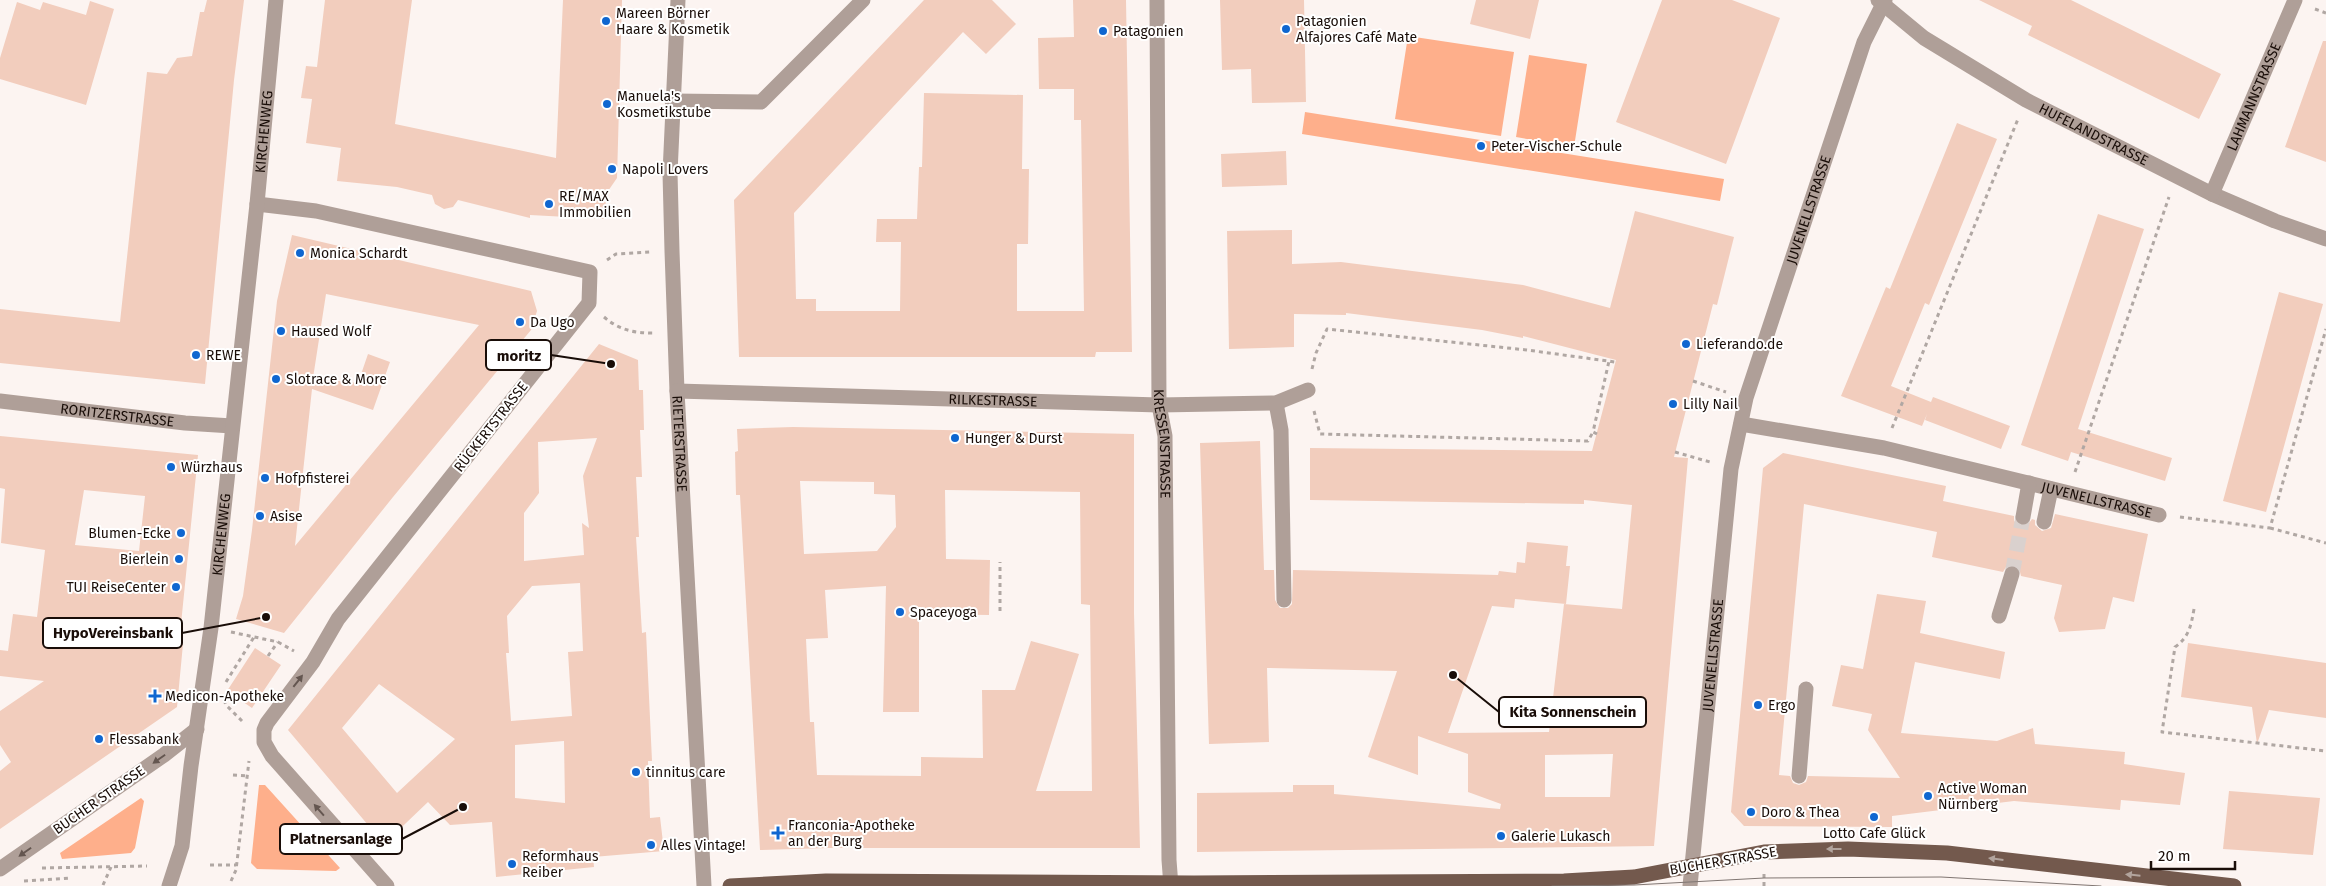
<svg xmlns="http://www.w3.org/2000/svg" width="2326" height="886" viewBox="0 0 2326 886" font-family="'Fira Sans',sans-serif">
<rect width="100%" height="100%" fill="#fcf4f1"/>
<path fill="#feaf8b" d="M1408,36L1514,52L1501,136L1395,119Z
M1529,55L1587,64L1574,147L1516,137Z
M1305,112L1724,179L1720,201L1302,134Z
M259,785H265L340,868L336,871L257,869L251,863Z
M141,798L144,801L135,848L131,853L62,859L60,853Z"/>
<path fill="#f2cdbd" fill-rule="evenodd" d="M207,0H244L234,80L205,384L0,363V309L120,322L147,72L167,74L177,58L192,56L200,12H204Z
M325,0H412L395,124L556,158L563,0H622L617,178L606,194L605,219L530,215V218L458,200L453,207L444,209L435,204L432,195L397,187L337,181L341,148L306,143L312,99L301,98L306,66L317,67Z
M924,0H992L1016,24L986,54L963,32L794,213L796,299H816V311H900L901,242H876L877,219H917L919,167H922L924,93L1023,95L1022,169H1029L1028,244H1017V311H1084L1081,120H1074V89H1039L1038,38L1074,37L1073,0H1126L1132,352H1096L1095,357H739L734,200Z
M1220,0H1304L1306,102L1252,103L1251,69L1222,70Z
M1476,0H1539L1530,39L1470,24Z
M1662,0H1732L1780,18L1726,164L1616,122Z
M1979,0H2071L2221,74L2199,119L2028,35L2032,26Z
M90,1L114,9L86,105L0,79V58L17,2L40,10L43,2L86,15Z
M2323,41H2326V162L2285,147Z
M1957,123L1997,139L1929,305L1925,303L1891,386L1931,402L1933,397L2010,426L2001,449L1925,420L1927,414L1922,426L1841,396L1886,287L1890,289Z
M1286,151L1287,185L1222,187L1221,154Z
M1635,211L1734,237L1717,305L1713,304L1674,457L1688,458L1654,846L1197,852V793L1293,792V785H1334V794L1500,809L1501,804L1468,792V754L1418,736V775L1368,757L1397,671L1267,668L1269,742L1209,744L1200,443L1260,441L1264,570H1274L1275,600L1280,608H1288L1292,604L1293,570L1498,575L1499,571L1516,573L1517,562L1525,563L1527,542L1568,546L1566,566H1570L1566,604L1515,599L1514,608L1492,606L1448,733L1549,732L1564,604L1622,609L1632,505L1584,500V504L1310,500V448L1592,451L1616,360L1523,336V338L1482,330L1346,313V315L1294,314V347L1229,349L1227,231L1292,230V264L1341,262L1523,285L1610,308ZM1613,754L1610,797H1545V755Z
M2098,214L2144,229L2078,429L2172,458L2165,481L2071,452L2068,461L2021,445Z
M292,235L531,291L537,311L531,330L393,497L284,633L236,619L243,596L252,530L277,301ZM326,294L479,325L295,546L312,389L373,410L390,362L368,354L358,383L313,378Z
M2279,292L2323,304L2266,512L2223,501Z
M599,344L638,360L639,390H643L644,430H640L642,477H636L639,537H636L642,633L646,632L652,761H648L650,818L660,817L664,851L593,857L594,867L496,877L492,822L450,825L428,802L384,844L288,730ZM597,438L583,476L589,528L582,523L584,555L524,561V513L539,493L538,442ZM580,583L583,651L568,652L572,716L511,721L506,653H509L507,616L532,586ZM379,684L455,739L397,793L342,728ZM564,741L565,803L515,798V745Z
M793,427L1134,434V613L1140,848H828L760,850L740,495H736L735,452L738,451L737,429ZM800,481L874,482V494L895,495L896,527L877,551L804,554ZM945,490L1080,492L1081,604L1090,605L1092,791H1036L1079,654L1031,641L1015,690H982L983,758L921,757V776L817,775L814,722H810L806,639L828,638L825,590L886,586L883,712H919V614L989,615L990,560L946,559Z
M0,436L198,455L179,644H183L177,707L0,829V771L11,762L0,745V711L44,681L0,676V650L8,651L13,614L37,617L45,550L1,543L5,489L0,488ZM84,490L145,496L139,551L75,545Z
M1783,453L1946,486L1943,501L2014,516V521L2021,526H2027L2032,519L2035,520V525L2042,531L2051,528L2055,514L2148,534L2134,602L2113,597L2105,629L2059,632L2054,618L2062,585L2021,576L2019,568L2014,565L2006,567L2003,572L1932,557L1937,532L1804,504L1779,775L1790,776L1793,783L1799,785L1806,782L1808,776L1900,778L1868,730L1872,714L1832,706L1841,665L1863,669L1877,594L1926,601L1920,633L2005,652L2000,679L1915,662L1901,733L1997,741L2033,728L2035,744L2125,752L2124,764L2185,773L2180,805L2121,800L2120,810L2014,801L1892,816V827L1744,826L1731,812L1763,468Z
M2188,643L2326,663V718L2269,710L2257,744L2252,707L2181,697Z
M255,648L281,665L252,708L227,691Z
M2229,791L2320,798L2313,855L2223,849Z"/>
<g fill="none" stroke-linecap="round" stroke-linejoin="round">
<path stroke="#dad1ce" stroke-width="15" stroke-dasharray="15 8" stroke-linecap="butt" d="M2012,574L2023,517"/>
<path stroke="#b0a7a3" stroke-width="3" stroke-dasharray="4 4" stroke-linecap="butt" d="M2315,9L2326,13
M607,260L616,254L651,252
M604,317C619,330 634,333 653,333
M1312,369L1316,353L1327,329L1527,350L1615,362
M1693,381L1726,392
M1314,411L1320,434L1588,441L1593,432
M1892,428L2018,119
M1597,434L1593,432L1609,361
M1675,452L1710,462
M2075,472L2169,197
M2180,517L2270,528L2326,329
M2270,528L2326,543
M2194,609C2191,626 2189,637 2175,647L2162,732L2326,751
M1000,611V562
M231,632L278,642L294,651
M268,656L278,642
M226,682L254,637
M224,700L226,705L244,723
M233,775L247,776
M210,865H236
M42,868L147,866
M1764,874V886
M24,881L70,878
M231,881L236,870L249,761
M103,885L111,867"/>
<g stroke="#af9f98" stroke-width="15">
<path id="s1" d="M678,0L670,173L672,251L677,391L704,886"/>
<path id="s2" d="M1157,0L1159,405L1165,436L1169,860L1171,886"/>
<path id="s3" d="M1878,0L1924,38L2026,100L2212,194L2275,221L2326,239"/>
<path d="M672,101L761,102L863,0"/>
<path id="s4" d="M2212,194L2295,0"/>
<path d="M257,204L316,211L590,272L589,303L338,619L313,662L267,723L264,730V742L272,756L387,886"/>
<path id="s5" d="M677,391L1159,405L1276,403L1308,390"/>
<path id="s6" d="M0,401L185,423L232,426"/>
<path d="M1276,403L1281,430L1284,600"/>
<path id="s7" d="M1741,424L1884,448L2159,515"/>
<path d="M2023,517L2029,483"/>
<path d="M2044,522L2051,489"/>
<path d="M1999,616L2012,574"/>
<path d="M1799,776L1806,689"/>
<path d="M0,869L164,755L197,729"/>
<path id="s8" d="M169,886L182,846L191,766L211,628L257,204L276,0"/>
<path id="s9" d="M1690,886L1731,469L1746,398L1864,42L1885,0"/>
</g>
<path stroke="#73594d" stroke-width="15" d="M730,886L826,881L1194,883L1564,881L1634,877L1764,852L1848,849L1947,853L2234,886"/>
<path stroke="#807672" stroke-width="1" d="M1552,886L1634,885L1764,878L1941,877L2101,886"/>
</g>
<defs><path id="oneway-solid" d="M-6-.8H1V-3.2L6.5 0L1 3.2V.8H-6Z" transform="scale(1.25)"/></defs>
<g fill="#645650">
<use href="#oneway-solid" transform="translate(298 681) rotate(-52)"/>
<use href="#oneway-solid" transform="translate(159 759) rotate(145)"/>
<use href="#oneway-solid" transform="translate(319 810) rotate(-131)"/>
<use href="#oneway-solid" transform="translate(25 852) rotate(145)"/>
</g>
<g fill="#b2a49d">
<use href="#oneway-solid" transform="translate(1834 849) rotate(180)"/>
<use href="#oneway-solid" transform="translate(1996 859) rotate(-173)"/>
<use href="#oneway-solid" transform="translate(2133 875) rotate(-174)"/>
</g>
<g fill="#0f66d0" stroke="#fff" stroke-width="2">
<circle cx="606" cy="21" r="5"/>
<circle cx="1286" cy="29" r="5"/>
<circle cx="1103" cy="31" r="5"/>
<circle cx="607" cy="104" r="5"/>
<circle cx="1481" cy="146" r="5"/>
<circle cx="612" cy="169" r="5"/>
<circle cx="549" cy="204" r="5"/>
<circle cx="300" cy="253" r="5"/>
<circle cx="520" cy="322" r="5"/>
<circle cx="281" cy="331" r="5"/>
<circle cx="1686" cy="344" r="5"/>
<circle cx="196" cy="355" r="5"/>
<circle cx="276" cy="379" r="5"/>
<circle cx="1673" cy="404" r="5"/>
<circle cx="955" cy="438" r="5"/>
<circle cx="171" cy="467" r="5"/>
<circle cx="265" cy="478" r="5"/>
<circle cx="260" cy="516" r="5"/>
<circle cx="181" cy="533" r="5"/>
<circle cx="179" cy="559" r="5"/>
<circle cx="176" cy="587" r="5"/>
<circle cx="900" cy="612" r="5"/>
<path d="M152.5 688.5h5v5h5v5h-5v5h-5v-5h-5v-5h5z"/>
<circle cx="1758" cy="705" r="5"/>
<circle cx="99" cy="739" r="5"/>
<circle cx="636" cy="772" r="5"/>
<circle cx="1928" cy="796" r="5"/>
<circle cx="1751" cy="812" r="5"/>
<circle cx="1874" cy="817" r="5"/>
<path d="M775.5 825.5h5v5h5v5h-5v5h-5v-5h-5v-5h5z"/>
<circle cx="1501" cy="836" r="5"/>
<circle cx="651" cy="845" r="5"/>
<circle cx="512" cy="864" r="5"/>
</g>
<g text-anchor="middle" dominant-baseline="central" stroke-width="4" stroke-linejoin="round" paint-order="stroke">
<g font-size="14" fill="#190d08" stroke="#fff" text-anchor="start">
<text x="616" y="13">Mareen Börner<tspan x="616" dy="16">Haare &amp; Kosmetik</tspan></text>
<text x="1296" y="21">Patagonien<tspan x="1296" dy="16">Alfajores Café Mate</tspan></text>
<text x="1113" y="31">Patagonien</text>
<text x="617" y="96">Manuela's<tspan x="617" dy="16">Kosmetikstube</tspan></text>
<text x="1491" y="146">Peter-Vischer-Schule</text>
<text x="622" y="169">Napoli Lovers</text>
<text x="559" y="196">RE/MAX<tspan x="559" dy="16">Immobilien</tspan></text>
<text x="310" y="253">Monica Schardt</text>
<text x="530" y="322">Da Ugo</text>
<text x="291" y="331">Haused Wolf</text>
<text x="1696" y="344">Lieferando.de</text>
<text x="206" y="355">REWE</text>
<text x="286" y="379">Slotrace &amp; More</text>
<text x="1683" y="404">Lilly Nail</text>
<text x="965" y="438">Hunger &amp; Durst</text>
<text x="181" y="467">Würzhaus</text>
<text x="275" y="478">Hofpfisterei</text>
<text x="270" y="516">Asise</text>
<text x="171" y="533" text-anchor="end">Blumen-Ecke</text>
<text x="169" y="559" text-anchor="end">Bierlein</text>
<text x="166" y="587" text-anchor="end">TUI ReiseCenter</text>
<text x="910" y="612">Spaceyoga</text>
<text x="165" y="696">Medicon-Apotheke</text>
<text x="1768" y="705">Ergo</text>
<text x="109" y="739">Flessabank</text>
<text x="646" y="772">tinnitus care</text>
<text x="1938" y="788">Active Woman<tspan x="1938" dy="16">Nürnberg</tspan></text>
<text x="1761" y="812">Doro &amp; Thea</text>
<text x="788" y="825">Franconia-Apotheke<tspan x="788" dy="16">an der Burg</tspan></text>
<text x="1874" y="833" text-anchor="middle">Lotto Cafe Glück</text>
<text x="1511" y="836">Galerie Lukasch</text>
<text x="661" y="845">Alles Vintage!</text>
<text x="522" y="856">Reformhaus<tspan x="522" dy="16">Reiber</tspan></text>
</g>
<g font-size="14" fill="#190d08" stroke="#fff">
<text stroke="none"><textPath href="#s4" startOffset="106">LAHMANNSTRASSE</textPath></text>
<text stroke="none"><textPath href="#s8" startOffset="761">KIRCHENWEG</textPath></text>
<text stroke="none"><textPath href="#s3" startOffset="255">HUFELANDSTRASSE</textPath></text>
<text stroke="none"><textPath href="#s9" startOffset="690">JUVENELLSTRASSE</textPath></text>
<text stroke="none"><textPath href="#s5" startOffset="316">RILKESTRASSE</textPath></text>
<text stroke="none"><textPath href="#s6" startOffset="118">RORITZERSTRASSE</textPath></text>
<text transform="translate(491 427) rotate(-52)">RÜCKERTSTRASSE</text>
<text stroke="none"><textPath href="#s1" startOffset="444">RIETERSTRASSE</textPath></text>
<text stroke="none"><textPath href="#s2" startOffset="444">KRESSENSTRASSE</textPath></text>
<text stroke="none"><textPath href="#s7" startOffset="364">JUVENELLSTRASSE</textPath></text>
<text stroke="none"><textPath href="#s8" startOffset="356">KIRCHENWEG</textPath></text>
<text stroke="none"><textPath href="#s9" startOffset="232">JUVENELLSTRASSE</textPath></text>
<text transform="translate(99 800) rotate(-35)">BUCHER STRASSE</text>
<text transform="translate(1723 861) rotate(-10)">BUCHER STRASSE</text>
</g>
</g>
<path fill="none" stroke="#190d08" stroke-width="2" d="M611 364L551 355M266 617L182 633M1453 675L1499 712M463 807L402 839"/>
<g fill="#190d08" stroke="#fff" stroke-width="2">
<circle cx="611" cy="364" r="5"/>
<circle cx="266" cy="617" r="5"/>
<circle cx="1453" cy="675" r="5"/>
<circle cx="463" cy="807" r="5"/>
</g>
<g fill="#fff" stroke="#190d08" stroke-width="2">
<rect x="486" y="340" width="65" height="30" rx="5"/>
<rect x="43" y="618" width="139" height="30" rx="5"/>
<rect x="1499" y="697" width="147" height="30" rx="5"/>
<rect x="280" y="824" width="122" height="30" rx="5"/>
</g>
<g font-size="15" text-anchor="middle" font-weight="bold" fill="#190d08">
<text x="519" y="361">moritz</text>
<text x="113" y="638">HypoVereinsbank</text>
<text x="1573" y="717">Kita Sonnenschein</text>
<text x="341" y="844">Platnersanlage</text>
</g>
<path d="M2151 861v8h84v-8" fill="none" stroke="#190d08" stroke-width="2.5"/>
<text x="2158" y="861" font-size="15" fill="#190d08" stroke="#ffffff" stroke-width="4" paint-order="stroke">20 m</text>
</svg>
